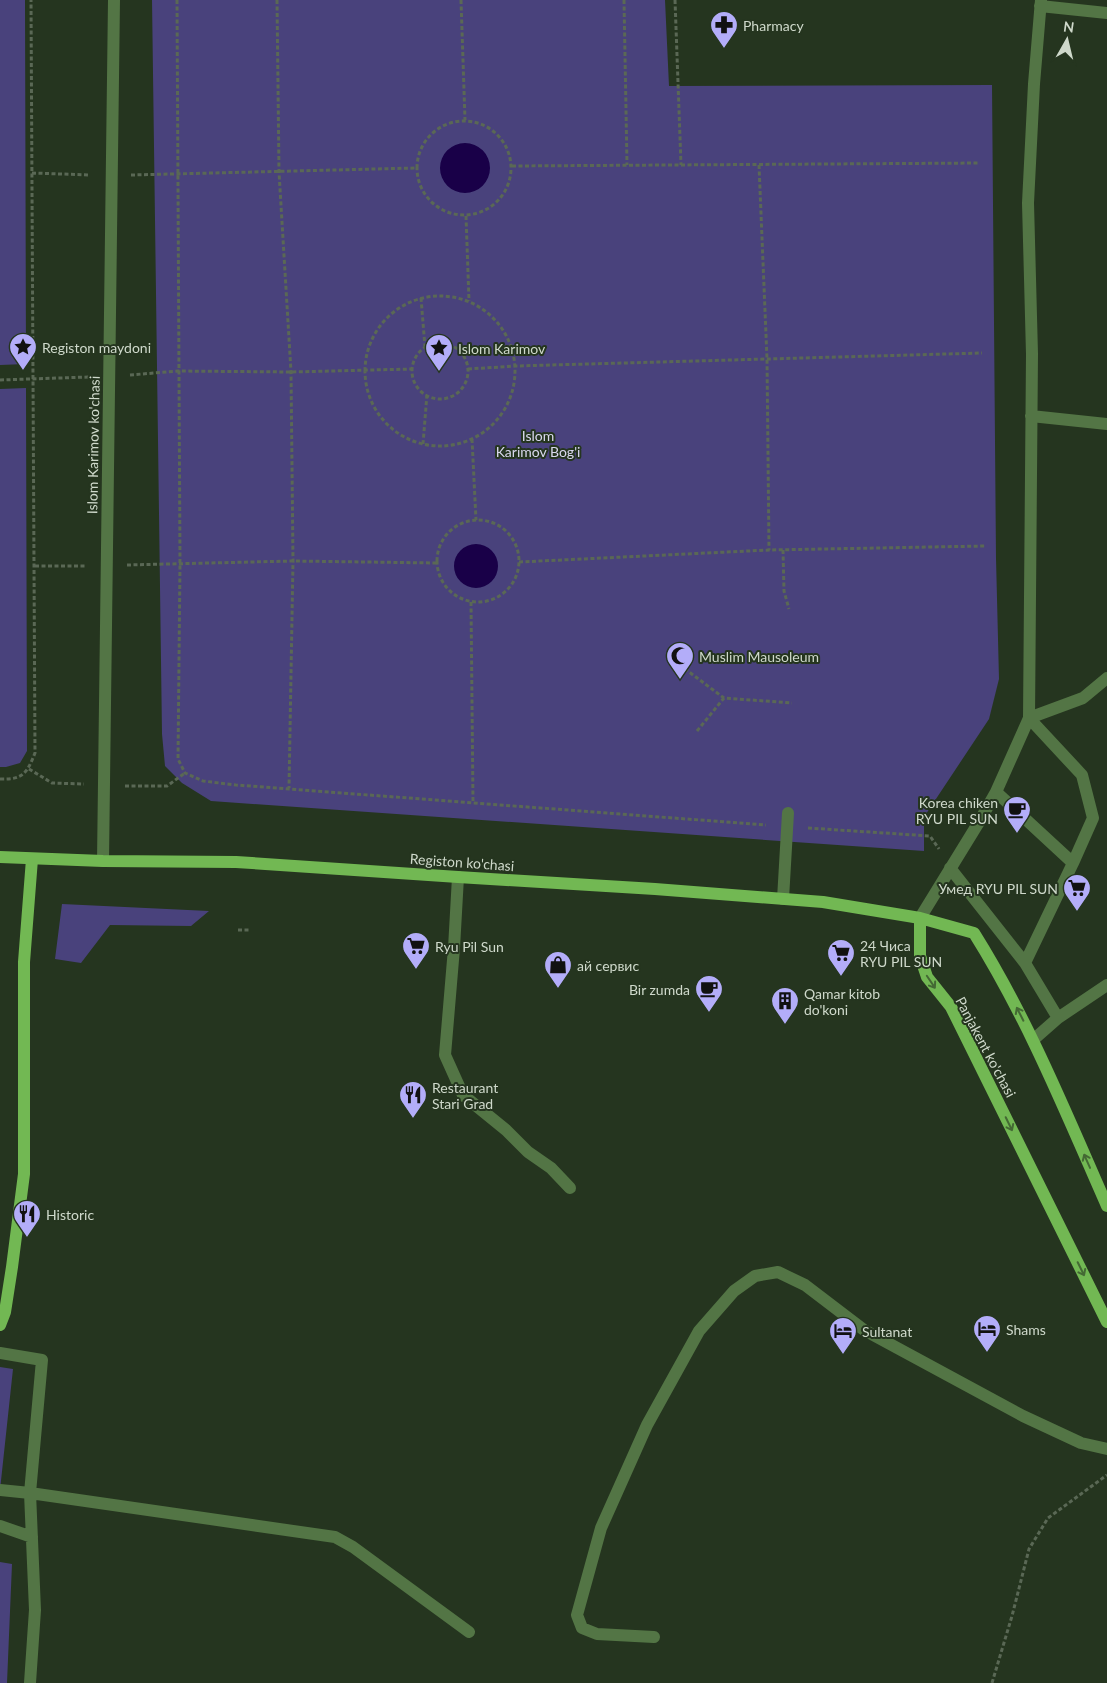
<svg xmlns="http://www.w3.org/2000/svg" width="1107" height="1683" viewBox="0 0 1107 1683" font-family="Lato,sans-serif">
<rect width="100%" height="100%" fill="#25351f"/>
<path fill="#49427c" d="M0,0H25L26,364L0,365Z
M152,0H665L669,86L992,85L996,558L999,679L989,719L924,817V851L211,801L182,783L165,766L162,734Z
M26,388L27,751L20,763L6,767H0V389Z
M62,904L209,911L191,926L110,925L81,963L55,959Z
M0,1367L13,1369L0,1490Z
M0,1562L12,1564L7,1683H0Z"/>
<path fill="#190048" d="M440 168a25 25 0 1 1 50 0a25 25 0 1 1-50 0Z
M454 566a22 22 0 1 1 44 0a22 22 0 1 1-44 0Z"/>
<g fill="none" stroke-linecap="round" stroke-linejoin="round">
<path stroke="#5a6855" stroke-width="3" stroke-dasharray="4 2.5" stroke-linecap="butt" d="M177,0L180,563L178,759L185,773L203,781L236,785L766,825
M277,0L279,172L291,372L293,561L289,788
M461,0L465,120
M624,0L627,165
M675,0L681,165
M417 168a47 47 0 1 1 94 0a47 47 0 1 1-94 0Z
M759,165L767,359L769,550
M512,166L980,163
M32,173L90,175
M131,175L416,168
M466,216L469,301
M365 371a75 75 0 1 1 150 0a75 75 0 1 1-150 0Z
M421,298L425,347
M412 371a28 28 0 1 1 56 0a28 28 0 1 1-56 0Z
M468,369L516,366L982,353
M130,375L178,371L291,372L412,369
M0,380L89,377
M472,439L476,520
M423,444L427,394
M437 561a41 41 0 1 1 82 0a41 41 0 1 1-82 0Z
M783,550L784,591L789,609
M519,562L769,550L985,546
M127,565L293,561L437,563
M35,566H86
M471,602L473,802
M669,657L724,698L792,703
M697,731L724,698
M29,769L52,783L84,784
M0,779C23,780 27,773 35,753L31,0
M125,786H167L185,773
M808,828L930,836L939,849
M238,930H249
M992,1683L1012,1616L1029,1549L1048,1518L1107,1475"/>
<path stroke="#537545" stroke-width="12" d="M1040,6L1107,13
M1031,416L1107,424
M996,792L1073,863
M103,861L114,0
M950,868L1025,963L1058,1018
M458,877L454,948L445,1055L463,1095L506,1130L528,1152L551,1168L570,1188
M783,899L788,813
M920,918L979,822L996,792L1029,718L1032,354L1028,203L1034,84L1041,0
M1025,963L1073,863L1093,818L1082,775L1029,718L1083,698L1107,678
M1033,1040L1058,1018L1107,985
M0,1353L42,1360L30,1493L35,1610L30,1683
M0,1490L30,1493L335,1537L353,1547L469,1632
M0,1526L32,1537
M654,1637L597,1634L582,1628L577,1615L601,1528L647,1425L699,1331L734,1291L755,1276L778,1272L805,1285L864,1330L1023,1416L1081,1443L1107,1449"/>
<path stroke="#72b853" stroke-width="12" d="M0,857L103,861L236,862L458,877L655,889L823,902L920,918L974,933C1028,1019 1066,1113 1107,1206
M920,918V956L927,977L951,1007L1107,1322
M0,1325L5,1312L12,1267L24,1174V962L32,859"/>
</g>
<defs><path id="oneway-shaft" d="M-6 0H5M1.5-3L5.5 0L1.5 3" fill="none" stroke-width="1.6" stroke-linecap="round" stroke-linejoin="round" transform="scale(1.25)"/></defs>
<g stroke="#446934">
<use href="#oneway-shaft" transform="translate(931 982) rotate(56)"/>
<use href="#oneway-shaft" transform="translate(1020 1014) rotate(-117)"/>
<use href="#oneway-shaft" transform="translate(1009 1124) rotate(64)"/>
<use href="#oneway-shaft" transform="translate(1087 1161) rotate(-114)"/>
<use href="#oneway-shaft" transform="translate(1081 1269) rotate(64)"/>
</g>
<defs>
<symbol id="pharmacy-pin" viewBox="-11 -11 22 30"><path d="M0 17L-7.5 6A9.5 9.5 0 1 1 7.5 6Z" fill="#b3adf9" stroke="#25351f"/><path d="M-2-6h4v4h4v4h-4v4h-4v-4h-4v-4h4Z" fill="#111"/></symbol>
<symbol id="sight-pin" viewBox="-11 -11 22 30"><path d="M0 17L-7.5 6A9.5 9.5 0 1 1 7.5 6Z" fill="#b3adf9" stroke="#25351f"/><path d="M0-6L1.8-2.2L6-1.7L2.9 1.2L3.7 5.4L0 3.3L-3.7 5.4L-2.9 1.2L-6-1.7L-1.8-2.2Z" fill="#111"/></symbol>
<symbol id="mosque-pin" viewBox="-11 -11 22 30"><path d="M0 17L-7.5 6A9.5 9.5 0 1 1 7.5 6Z" fill="#b3adf9" stroke="#25351f"/><path d="M3.5-4.9A6 6 0 1 0 3.5 4.9A5 5 0 1 1 3.5-4.9Z" fill="#111"/></symbol>
<symbol id="cafe-pin" viewBox="-11 -11 22 30"><path d="M0 17L-7.5 6A9.5 9.5 0 1 1 7.5 6Z" fill="#b3adf9" stroke="#25351f"/><path d="M-5.5-4.5H6V0H3Q3 3.5 0 3.5H-2.5Q-5.5 3.5-5.5 0ZM3-3.2v2h1.7v-2ZM-6 4.5H4V6H-6Z" fill="#111"/></symbol>
<symbol id="supermarket-pin" viewBox="-11 -11 22 30"><path d="M0 17L-7.5 6A9.5 9.5 0 1 1 7.5 6Z" fill="#b3adf9" stroke="#25351f"/><path d="M-6-5.5h2.5l.6 2H6L4.5 2H-2.5L-4.4-4H-6ZM-1.5 3.2a1.3 1.3 0 1 0 .1 0ZM3 3.2a1.3 1.3 0 1 0 .1 0Z" fill="#111"/></symbol>
<symbol id="shop-pin" viewBox="-11 -11 22 30"><path d="M0 17L-7.5 6A9.5 9.5 0 1 1 7.5 6Z" fill="#b3adf9" stroke="#25351f"/><path d="M-5-2.5h2.3a2.7 3.5 0 0 1 5.4 0H5L5.5 6h-11ZM-1.5-2.5h3a1.5 2.3 0 0 0-3 0Z" fill="#111"/></symbol>
<symbol id="building-pin" viewBox="-11 -11 22 30"><path d="M0 17L-7.5 6A9.5 9.5 0 1 1 7.5 6Z" fill="#b3adf9" stroke="#25351f"/><path d="M-4-6H4V6H1V3H-1V6H-4ZM-2.5-4.3h1.7v1.8h-1.7ZM.8-4.3h1.7v1.8H.8ZM-2.5-1h1.7V.8h-1.7ZM.8-1h1.7V.8H.8Z" fill="#111"/></symbol>
<symbol id="restaurant-pin" viewBox="-11 -11 22 30"><path d="M0 17L-7.5 6A9.5 9.5 0 1 1 7.5 6Z" fill="#b3adf9" stroke="#25351f"/><path d="M-5-6h1v4h1v-4h1v4h1v-4h1v5L-1.5 .5V6h-2V.5L-5-1ZM5-6V6H3V1.5H1.5Q1.5-4 5-6Z" fill="#111"/></symbol>
<symbol id="hotel-pin" viewBox="-11 -11 22 30"><path d="M0 17L-7.5 6A9.5 9.5 0 1 1 7.5 6Z" fill="#b3adf9" stroke="#25351f"/><path d="M-6-4.5h1.5V1H6V5H4.5V3h-9V5H-6ZM-4 0a1.8 1.8 0 1 1 3.6 0ZM.5 0V-2.5h3Q6-2.5 6 0Z" fill="#111"/></symbol>
</defs>
<g fill-rule="evenodd">
<use href="#pharmacy-pin" x="708" y="9" width="32" height="43"/>
<use href="#sight-pin" x="7" y="331" width="32" height="43"/>
<use href="#sight-pin" x="423" y="332" width="32" height="43"/>
<use href="#mosque-pin" x="664" y="640" width="32" height="43"/>
<use href="#cafe-pin" x="1001" y="794" width="32" height="43"/>
<use href="#supermarket-pin" x="1061" y="872" width="32" height="43"/>
<use href="#supermarket-pin" x="400" y="930" width="32" height="43"/>
<use href="#supermarket-pin" x="825" y="937" width="32" height="43"/>
<use href="#shop-pin" x="542" y="949" width="32" height="43"/>
<use href="#cafe-pin" x="693" y="973" width="32" height="43"/>
<use href="#building-pin" x="769" y="985" width="32" height="43"/>
<use href="#restaurant-pin" x="397" y="1079" width="32" height="43"/>
<use href="#restaurant-pin" x="11" y="1198" width="32" height="43"/>
<use href="#hotel-pin" x="971" y="1313" width="32" height="43"/>
<use href="#hotel-pin" x="827" y="1315" width="32" height="43"/>
</g>
<g text-anchor="middle" dominant-baseline="central" stroke-width="4" stroke-linejoin="round" paint-order="stroke">
<g font-size="14" fill="#cfd9cb" stroke="#25351f" text-anchor="start">
<text x="743" y="25">Pharmacy</text>
<text x="42" y="347">Registon maydoni</text>
<text x="458" y="348">Islom Karimov</text>
<text x="699" y="656">Muslim Mausoleum</text>
<text x="998" y="802" text-anchor="end">Korea chiken<tspan x="998" dy="16">RYU PIL SUN</tspan></text>
<text x="1058" y="888" text-anchor="end">Умед RYU PIL SUN</text>
<text x="860" y="945">24 Чиса<tspan x="860" dy="16">RYU PIL SUN</tspan></text>
<text x="435" y="946">Ryu Pil Sun</text>
<text x="577" y="965">ай сервис</text>
<text x="690" y="989" text-anchor="end">Bir zumda</text>
<text x="804" y="993">Qamar kitob<tspan x="804" dy="16">do'koni</tspan></text>
<text x="432" y="1087">Restaurant<tspan x="432" dy="16">Stari Grad</tspan></text>
<text x="46" y="1214">Historic</text>
<text x="1006" y="1329">Shams</text>
<text x="862" y="1331">Sultanat</text>
</g>
<g font-size="14" fill="#d9d8ee" stroke="#25351f">
<text x="538" y="435">Islom<tspan x="538" dy="16">Karimov Bog'i</tspan></text>
</g>
<g font-size="14" fill="#cfd9cb" stroke="#25351f">
<text transform="translate(93 445) rotate(-89)">Islom Karimov ko'chasi</text>
<text transform="translate(462 862) rotate(4)">Registon ko'chasi</text>
<text transform="translate(986 1047) rotate(62)">Panjakent ko'chasi</text>
</g>
</g>
<g transform="translate(1067 40) rotate(8)" stroke="#25351f" stroke-width="4" paint-order="stroke">
<path d="M0-4L9 19L0 12L-9 19Z" fill="#cfd9cb"/>
<text y="-8" font-size="14" font-weight="bold" text-anchor="middle" fill="#cfd9cb">N</text>
</g>
</svg>
